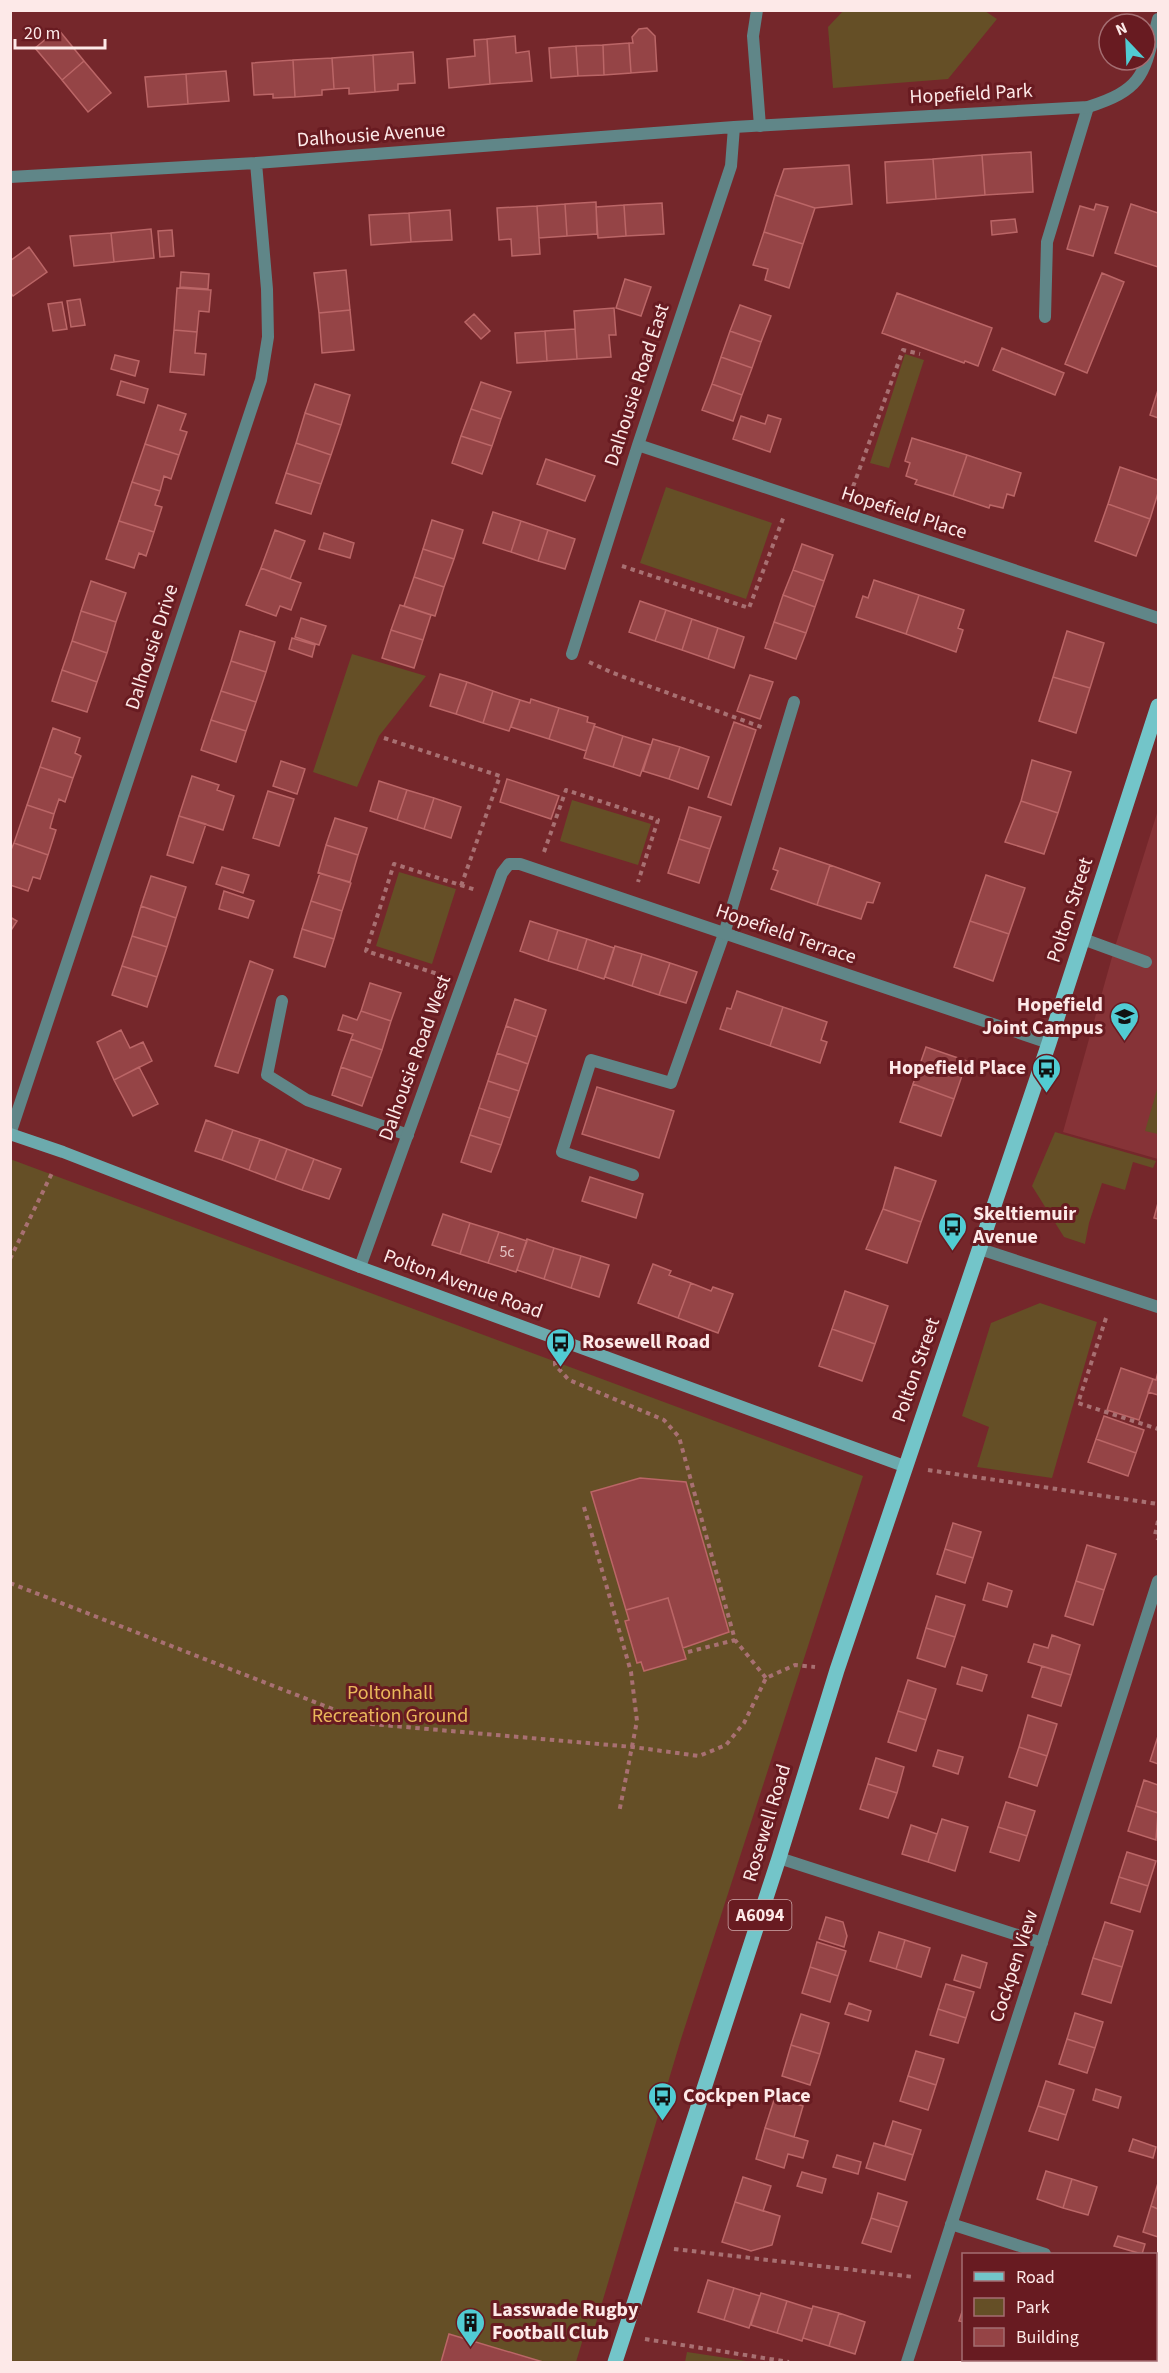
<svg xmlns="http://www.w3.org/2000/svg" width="1169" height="2373" viewBox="0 0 1169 2373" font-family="'Source Sans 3',sans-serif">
<rect width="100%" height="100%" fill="#75272b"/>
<path fill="#863337" d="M1158,810V1159L1063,1132L1114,950Z"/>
<path fill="#654f26" d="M844,10L985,11L997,19L948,79L833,88L828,27Z
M905,354L924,360L889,468L870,463Z
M666,487L772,523L746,599L640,563Z
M352,654L426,676L379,736L357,787L313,772Z
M572,800L651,824L638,865L560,841Z
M399,872L456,889L432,964L376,946Z
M1158,1086V1134L1145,1131Z
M1055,1132L1156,1161L1153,1168L1133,1162L1125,1190L1102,1183L1089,1223L1085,1244L1064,1237L1032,1186Z
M10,1159L863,1476L681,2039L593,2333L583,2339L576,2362H11Z
M1040,1303L1097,1322L1052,1478L977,1467L989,1427L962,1416L991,1323Z
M687,2352L753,2362H685Z"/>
<path fill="#954446" stroke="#bb6667" stroke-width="1.5" d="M647,28L655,36L657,71L631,73L629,43H633L632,37L639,29Z
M58,29L84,61L62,80L35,48Z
M515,36L516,53L529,51L532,81L490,84L487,39Z
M487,39L490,84L449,88L447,59L475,56L474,40Z
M629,43L631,73L604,75L603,45Z
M603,45L604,75L578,76L576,46Z
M576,46L578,76L551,78L549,48Z
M413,52L415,83L398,84V90L375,92L373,55Z
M373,55L375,92L349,94V88L334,89L332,58Z
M332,58L334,89L322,90V95L295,97L293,60Z
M293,60L295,97L273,98V94L254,95L252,63Z
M84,61L111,93L88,112L62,80Z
M226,71L229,101L188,104L186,74Z
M186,74L188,104L148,107L145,77Z
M1031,152L1033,192L985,195L982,155Z
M982,155L985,195L936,199L933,159Z
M933,159L936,199L887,203L885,162Z
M849,165L852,204L815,208L775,195L784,169Z
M775,195L815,208L803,244L764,232Z
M596,202L597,234L567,236L565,204Z
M662,203L664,234L626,236L624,205Z
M565,204L567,236L539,238L537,206Z
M1096,204L1108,207L1093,256L1067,249L1080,206L1094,210Z
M1131,204L1158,213V267L1115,253Z
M624,205L626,236L598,238L596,207Z
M537,206L540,254L512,256L511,239L499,240L497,208Z
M450,210L452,240L411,242L409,213Z
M409,213L411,242L371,245L369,215Z
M1015,219L1017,232L992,235L991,221Z
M151,229L154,258L114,262L111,233Z
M172,230L174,256L160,257L158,231Z
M764,232L803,244L789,288L765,280L768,269L753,265Z
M111,233L114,262L74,266L70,236Z
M29,247L47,272L13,296L10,292V261Z
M346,270L350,310L319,313L314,273Z
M181,272L209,274L208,289L180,287Z
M1102,273L1124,282L1087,373L1065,364Z
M625,279L651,287L641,316L616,308Z
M177,288L211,290L209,312L199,311L197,332L174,330Z
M897,293L992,328L978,366L965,361L964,363L882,333Z
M80,299L85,325L71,327L67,301Z
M62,302L67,329L53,331L48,304Z
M740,305L771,316L761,342L730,331Z
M614,308L616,335H609L611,357L577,359L574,311Z
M350,310L354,350L322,353L319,313Z
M474,314L490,331L481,339L465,322Z
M575,329L577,359L547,361L545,331Z
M174,330L197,332L195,353L206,354L204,375L170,372Z
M545,331L547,361L517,363L515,333Z
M730,331L761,342L752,368L721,357Z
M1002,348L1064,373L1055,395L993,370Z
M115,355L139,361L135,376L111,369Z
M721,357L752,368L742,395L712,384Z
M121,381L148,389L144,403L117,395Z
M481,382L511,392L501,419L471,409Z
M315,384L350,395L341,425L305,413Z
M712,384L742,395L733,421L702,410Z
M1158,390V418L1150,415Z
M158,405L186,414L180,430L187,432L179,455L145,444Z
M471,409L501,419L492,446L461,436Z
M305,413L341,425L331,455L296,443Z
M768,415L781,419L770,452L733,439L741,416L765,424Z
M461,436L492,446L482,474L452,463Z
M912,438L967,455L953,496L915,484L917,480L906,476L910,463L905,461Z
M296,443L331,455L321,484L286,473Z
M145,444L179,455L171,479L164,476L160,491L132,482Z
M967,455L1021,473L1014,496L1007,494L1003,508L990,505L989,508L953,496Z
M546,459L595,476L585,501L537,484Z
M1120,467L1158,480V493L1150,519L1108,504Z
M286,473L321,484L311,514L276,503Z
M132,482L160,491L155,505L162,507L154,532L119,521Z
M1108,504L1150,519L1136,556L1095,541Z
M493,512L521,521L511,552L483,543Z
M432,520L463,530L454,559L423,549Z
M119,521L154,532L146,556L139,553L134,568L106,559Z
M521,521L548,530L538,561L511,552Z
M275,530L305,541L290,579L261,568Z
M548,530L575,539L565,569L538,561Z
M324,533L354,543L350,558L319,549Z
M802,544L833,555L824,581L793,570Z
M423,549L454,559L444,587L414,577Z
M261,568L301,583L291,610L280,606L276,616L246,605Z
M793,570L824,581L815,607L783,595Z
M414,577L444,587L435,616L404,606Z
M874,580L919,595L906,634L856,617L863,596L868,598Z
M91,581L126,593L116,622L81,611Z
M783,595L815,607L806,633L774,622Z
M919,595L964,610L958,628L963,630L956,652L906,634Z
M640,601L666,610L655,641L629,632Z
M400,605L431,615L423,640L391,630Z
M666,610L692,619L682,650L655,641Z
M81,611L116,622L107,653L72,641Z
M301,618L326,626L319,645L295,637Z
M692,619L718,628L708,659L682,650Z
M774,622L806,633L796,659L765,648Z
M718,628L744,637L734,668L708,659Z
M391,630L423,640L414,668L382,658Z
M240,631L275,642L266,672L231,661Z
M1067,631L1104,643L1090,688L1053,677Z
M292,638L315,645L312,657L289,649Z
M72,641L107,653L97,682L62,670Z
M231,661L266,672L256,702L221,691Z
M62,670L97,682L87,712L52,701Z
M440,674L467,682L456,714L430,706Z
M750,675L773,682L760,719L737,711Z
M1053,677L1090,688L1076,733L1039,721Z
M467,682L493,691L483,723L456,714Z
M221,691L256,702L246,731L211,720Z
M493,691L520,700L509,731L483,723Z
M531,699L559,708L549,739L511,727L520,700L530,703Z
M559,708L588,717L587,722L595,724L586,751L549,739Z
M211,720L246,731L236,762L201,750Z
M734,722L756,730L731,805L708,797Z
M594,726L623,736L613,767L584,758Z
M53,728L80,738L75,753L81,756L73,778L40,767Z
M623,736L651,745L640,776L613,767Z
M653,739L680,747L669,779L643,771Z
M680,747L709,757L698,789L669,779Z
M1032,760L1071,772L1058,813L1021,801Z
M281,761L305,769L297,794L273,786Z
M40,767L73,778L65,802L59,799L54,814L27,805Z
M192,776L219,785L217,790L234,796L223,830L179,816Z
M507,779L559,796L551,819L500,802Z
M379,781L407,790L397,820L370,811Z
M407,790L434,798L424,829L397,820Z
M268,791L294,799L279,846L253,838Z
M434,798L461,807L451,838L424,829Z
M1021,801L1058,813L1044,854L1005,842Z
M27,805L54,814L50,828L56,830L48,855L14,843Z
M689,807L721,817L710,849L679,839Z
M179,816L206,824L193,863L167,855Z
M335,818L367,828L358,855L326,845Z
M679,839L710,849L699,883L668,873Z
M14,843L48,855L40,879L33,877L28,891L10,885V852Z
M326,845L358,855L350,882L318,873Z
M780,848L830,865L817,905L771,889L778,871L773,869Z
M830,865L880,883L873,903L867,902L861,919L817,905Z
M222,867L249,875L243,893L216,884Z
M320,873L351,883L342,911L311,901Z
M986,875L1025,888L1009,934L970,921Z
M151,876L186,887L176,918L141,906Z
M224,891L254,901L248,918L219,909Z
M311,901L342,911L334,939L302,929Z
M141,906L176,918L167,947L132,936Z
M10,917L17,921L10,932Z
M530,921L558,930L548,961L520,951Z
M970,921L1009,934L993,981L954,967Z
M302,929L334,939L325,967L294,957Z
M558,930L587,939L577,970L548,961Z
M132,936L167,947L157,977L122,966Z
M587,939L614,948L604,979L577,970Z
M615,946L642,954L632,986L605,977Z
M642,954L670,963L659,995L632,986Z
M250,961L273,970L238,1073L215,1066Z
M670,963L697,972L686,1003L659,995Z
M122,966L157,977L147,1007L112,995Z
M370,983L401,993L391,1021L361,1011Z
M737,991L783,1007L770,1046L720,1029L727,1008L731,1009Z
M515,999L546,1010L537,1037L506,1026Z
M783,1007L827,1022L821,1040L827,1042L820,1063L770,1046Z
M361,1011L391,1021L382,1050L351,1039L353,1034L338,1030L343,1015L357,1020Z
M506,1026L537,1037L528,1064L497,1053Z
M121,1030L130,1048L143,1042L152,1061L114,1080L97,1042Z
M351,1039L382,1050L372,1078L341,1067Z
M926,1047L967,1061L954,1099L913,1084Z
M497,1053L528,1064L519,1091L488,1081Z
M139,1067L158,1104L133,1116L114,1080Z
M341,1067L372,1078L362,1106L332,1095Z
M488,1081L519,1091L510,1118L479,1108Z
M913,1084L954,1099L941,1136L900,1122Z
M597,1087L674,1111L659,1158L582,1134Z
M479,1108L510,1118L501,1145L470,1135Z
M206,1120L233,1130L222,1160L195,1151Z
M233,1130L260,1139L249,1170L222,1160Z
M470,1135L501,1145L491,1172L461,1162Z
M260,1139L287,1149L275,1180L249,1170Z
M287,1149L314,1159L302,1190L275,1180Z
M314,1159L341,1169L329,1199L302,1190Z
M895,1167L936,1181L921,1222L883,1209Z
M590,1177L643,1194L636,1218L582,1201Z
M1158,1203V1219L1154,1218Z
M883,1209L921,1222L907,1263L866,1249Z
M443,1214L470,1223L460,1254L432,1245Z
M470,1223L499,1232L488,1263L460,1254Z
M499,1232L527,1241L516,1272L488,1263Z
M527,1239L554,1248L544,1279L517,1270Z
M554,1248L581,1256L571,1288L544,1279Z
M581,1256L609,1265L599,1297L571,1288Z
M653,1264L671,1271L669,1275L691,1283L678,1318L638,1303Z
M691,1283L711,1291L713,1287L733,1294L718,1333L678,1318Z
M845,1291L888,1306L875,1344L832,1329Z
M832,1329L875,1344L862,1381L819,1366Z
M1121,1368L1153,1379L1139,1420L1107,1410Z
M1158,1372V1395L1148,1392L1153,1379L1156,1380Z
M1104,1416L1144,1430L1136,1453L1096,1439Z
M1096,1439L1136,1453L1128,1476L1088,1462Z
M640,1478L686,1482L729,1632L683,1648L668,1598L626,1610L591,1492Z
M953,1523L981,1532L973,1558L945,1549Z
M1087,1545L1116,1554L1104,1590L1076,1581Z
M945,1549L973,1558L965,1583L937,1574Z
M1076,1581L1104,1590L1093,1625L1065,1616Z
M988,1583L1012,1591L1007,1607L983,1600Z
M936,1596L965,1605L955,1637L926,1628Z
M668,1598L686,1659L644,1671L641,1662L637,1663L625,1621L629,1620L626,1610Z
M926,1628L955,1637L945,1667L917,1658Z
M1052,1635L1080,1645L1071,1675L1028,1662L1034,1644L1048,1648Z
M1042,1666L1071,1675L1061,1706L1032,1697Z
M962,1667L987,1675L982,1691L957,1684Z
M908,1680L936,1689L926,1720L898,1711Z
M898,1711L926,1720L916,1751L888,1742Z
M1028,1715L1057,1724L1047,1756L1019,1747Z
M1158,1736V1764L1150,1761Z
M1019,1747L1047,1756L1037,1786L1009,1777Z
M938,1750L963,1757L958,1774L933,1766Z
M876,1758L904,1767L897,1793L868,1784Z
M1144,1780L1158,1785V1813L1136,1806Z
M868,1784L897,1793L888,1818L860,1809Z
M1006,1802L1035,1811L1027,1836L998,1827Z
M1136,1806L1158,1813L1156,1840L1128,1831Z
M942,1819L968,1827L955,1871L928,1862Z
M911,1825L937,1834L928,1862L902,1854Z
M998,1827L1027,1836L1019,1861L990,1852Z
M1127,1852L1156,1861L1148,1886L1119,1877Z
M1119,1877L1148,1886L1140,1912L1111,1903Z
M826,1917L843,1922L847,1936L844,1947L819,1939Z
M1105,1922L1133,1931L1122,1967L1093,1958Z
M879,1932L905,1940L896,1969L870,1961Z
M905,1940L930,1948L921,1977L896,1969Z
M817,1942L846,1951L838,1976L810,1967Z
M962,1955L987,1963L980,1988L954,1980Z
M1093,1958L1122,1967L1111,2003L1082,1994Z
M810,1967L838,1976L830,2002L802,1993Z
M946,1984L974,1992L966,2018L938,2009Z
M849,2003L871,2011L868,2021L845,2014Z
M938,2009L966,2018L958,2043L930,2035Z
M1075,2013L1103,2022L1095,2048L1067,2039Z
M801,2014L829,2023L820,2054L791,2045Z
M1067,2039L1095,2048L1087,2073L1059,2064Z
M791,2045L820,2054L810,2085L782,2076Z
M916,2051L944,2059L936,2085L908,2076Z
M908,2076L936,2085L928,2110L900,2101Z
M1046,2081L1074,2090L1066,2115L1038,2106Z
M1096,2089L1121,2097L1118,2108L1093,2100Z
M775,2097L803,2106L794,2137L765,2128Z
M1038,2106L1066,2115L1058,2140L1029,2131Z
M893,2121L921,2130L913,2155L885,2146Z
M765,2128L808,2141L803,2158L788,2154L784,2168L756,2159Z
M1133,2139L1156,2147L1153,2158L1129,2151Z
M874,2143L913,2155L905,2180L866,2168Z
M837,2155L861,2162L858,2174L833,2167Z
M1046,2171L1072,2179L1063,2208L1037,2199Z
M802,2172L826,2179L822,2193L797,2186Z
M743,2177L771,2186L763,2211L735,2202Z
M1072,2179L1097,2187L1088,2215L1063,2208Z
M1158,2183V2209L1151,2206Z
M878,2193L907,2202L899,2227L871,2218Z
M735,2202L780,2216L772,2245L751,2251L722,2242Z
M1151,2206L1158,2209V2237L1143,2232Z
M871,2218L899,2227L891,2252L862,2243Z
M1118,2236L1145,2244L1142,2254L1114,2246Z
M708,2280L734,2288L724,2320L698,2312Z
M734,2288L760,2296L749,2328L724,2320Z
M761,2293L787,2301L777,2333L751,2325Z
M787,2301L812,2309L802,2341L777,2333Z
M813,2306L839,2313L829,2346L803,2338Z
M964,2306V2322L959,2321Z
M839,2313L865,2322L855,2354L829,2346Z
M449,2334L543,2362H441Z
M1095,2360H1124L1123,2362H1105Z
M1124,2360H1153L1152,2362H1123Z"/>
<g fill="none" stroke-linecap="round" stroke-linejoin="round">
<path stroke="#a87072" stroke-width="4" stroke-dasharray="4.5 4.5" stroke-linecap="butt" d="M850,495L903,350L920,354
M622,566L749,608L784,516
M589,662L613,673L764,728
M384,738L500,776L461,886
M544,852L566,790L658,820L638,882
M444,976L366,951L394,864L476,890
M10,1259L53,1171
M1106,1318L1078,1403L1158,1429
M555,1361V1365L569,1380L664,1420L679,1437L735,1640L766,1678
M928,1470L1158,1504
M584,1507L631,1672L637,1721L619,1813
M1158,1521L1155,1535L1158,1539
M10,1583L371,1724L633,1747L699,1756L726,1745L744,1723L766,1678L795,1665L815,1667
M688,1652L735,1640
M674,2249L914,2277
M645,2339L789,2362
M1074,2362L1075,2360"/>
<path stroke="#608688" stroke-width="12" d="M757,10L753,36L760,126
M1045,317L1047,242L1088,107
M1083,939L1146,962
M282,1001L267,1075L307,1100L408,1135
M633,1175L562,1152L591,1060L671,1083L724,934L794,702"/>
<path stroke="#608688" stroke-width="12" d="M10,177L256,163L734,127L1088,107C1145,89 1144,73 1158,19
M638,445L1158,618
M572,654L638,445L731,166L734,127
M10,1134L261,380L268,337L267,289L256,163
M980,1249L1158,1307
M360,1267L502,873L509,864H520L1049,1043
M779,1858L1042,1943
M951,2224L1045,2254
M1156,2291L1158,2292
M907,2362L1158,1581"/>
<path stroke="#6caaad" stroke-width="12" d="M10,1134L63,1152L360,1267L904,1466"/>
<path stroke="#73c5c9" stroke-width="15" d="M615,2362L779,1858L837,1670L1049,1043L1158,706"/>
</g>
<defs>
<symbol id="school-pin" viewBox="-11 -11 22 30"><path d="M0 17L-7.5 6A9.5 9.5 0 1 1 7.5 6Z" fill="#51ccd3" stroke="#681b21"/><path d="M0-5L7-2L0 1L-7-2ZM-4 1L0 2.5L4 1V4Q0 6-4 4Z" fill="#111"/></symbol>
<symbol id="bus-pin" viewBox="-11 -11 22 30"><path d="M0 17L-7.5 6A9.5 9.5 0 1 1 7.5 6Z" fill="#51ccd3" stroke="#681b21"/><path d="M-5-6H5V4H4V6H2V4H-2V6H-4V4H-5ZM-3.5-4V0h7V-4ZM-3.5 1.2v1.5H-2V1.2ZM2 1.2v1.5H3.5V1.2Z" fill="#111"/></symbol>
<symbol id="building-pin" viewBox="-11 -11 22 30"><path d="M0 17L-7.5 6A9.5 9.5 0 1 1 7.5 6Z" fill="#51ccd3" stroke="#681b21"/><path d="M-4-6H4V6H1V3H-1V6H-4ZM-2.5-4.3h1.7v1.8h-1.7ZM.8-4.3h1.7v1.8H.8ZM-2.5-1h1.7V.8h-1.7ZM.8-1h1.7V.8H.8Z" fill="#111"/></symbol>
</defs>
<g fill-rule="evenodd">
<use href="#school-pin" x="1108" y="1000" width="33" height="45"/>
<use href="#bus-pin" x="1030" y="1052" width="33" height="45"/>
<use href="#bus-pin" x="936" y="1210" width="33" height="45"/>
<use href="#bus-pin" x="544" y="1326" width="33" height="45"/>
<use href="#bus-pin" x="646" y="2080" width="33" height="45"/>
<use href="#building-pin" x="454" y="2306" width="33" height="45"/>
</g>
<g text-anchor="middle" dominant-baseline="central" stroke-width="6" stroke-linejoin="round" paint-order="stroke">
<g font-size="16" fill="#e3c0c0">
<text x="507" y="1252">5c</text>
</g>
<rect fill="#681b21" stroke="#d0abac" stroke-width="1.5" x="728.5" y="1900" width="63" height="30" rx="4.5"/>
<g font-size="18" font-weight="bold" fill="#fde9e8">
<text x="760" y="1915">A6094</text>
</g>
<g font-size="20" fill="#fde9e8" stroke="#681b21">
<text transform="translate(971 94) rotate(-3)">Hopefield Park</text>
<text transform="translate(371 135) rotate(-4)">Dalhousie Avenue</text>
<text transform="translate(637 385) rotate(-72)">Dalhousie Road East</text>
<text transform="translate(904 513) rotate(18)">Hopefield Place</text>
<text transform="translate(152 647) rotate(-72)">Dalhousie Drive</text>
<text transform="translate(1070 910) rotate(-72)">Polton Street</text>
<text transform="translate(786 934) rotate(19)">Hopefield Terrace</text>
<text transform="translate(415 1058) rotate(-70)">Dalhousie Road West</text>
<text transform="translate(463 1284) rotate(20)">Polton Avenue Road</text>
<text transform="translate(916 1370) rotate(-71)">Polton Street</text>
<text transform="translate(767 1823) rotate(-73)">Rosewell Road</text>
<text transform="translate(1014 1966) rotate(-72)">Cockpen View</text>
</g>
<g font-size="20" font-weight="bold" fill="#fde9e8" stroke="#681b21" text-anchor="start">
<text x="1103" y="1005" text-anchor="end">Hopefield<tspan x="1103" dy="23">Joint Campus</tspan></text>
<text x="1026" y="1068" text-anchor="end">Hopefield Place</text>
<text x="973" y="1214">Skeltiemuir<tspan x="973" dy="23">Avenue</tspan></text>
<text x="582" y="1342">Rosewell Road</text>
<text x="683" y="2096">Cockpen Place</text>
<text x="492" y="2310">Lasswade Rugby<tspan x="492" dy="23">Football Club</tspan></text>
</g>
<g font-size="20" fill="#eab75b" stroke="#681b21">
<text x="390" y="1693">Poltonhall<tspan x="390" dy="23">Recreation Ground</tspan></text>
</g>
</g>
<rect width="1169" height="2373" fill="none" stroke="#fde9e8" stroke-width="24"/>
<rect x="962" y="2253" width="195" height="108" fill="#681b21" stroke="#a46d71" stroke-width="1.5"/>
<rect x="974" y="2272" width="30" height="9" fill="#73c5c9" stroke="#a46d71" stroke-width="1.5"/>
<text x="1016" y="2283" font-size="18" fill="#fde9e8">Road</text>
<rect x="974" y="2298" width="30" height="18" fill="#654f26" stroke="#a46d71" stroke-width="1.5"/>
<text x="1016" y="2313" font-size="18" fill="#fde9e8">Park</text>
<rect x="974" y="2328" width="30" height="18" fill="#954446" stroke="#a46d71" stroke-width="1.5"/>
<text x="1016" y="2343" font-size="18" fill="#fde9e8">Building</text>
<g transform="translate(1127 42) rotate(337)"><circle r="28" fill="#681b21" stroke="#a46d71" stroke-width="1.5"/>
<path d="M0-4.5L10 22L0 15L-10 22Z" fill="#51ccd3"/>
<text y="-9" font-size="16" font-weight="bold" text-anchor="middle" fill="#fde9e8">N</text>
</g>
<path d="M15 39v9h90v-9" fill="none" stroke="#fde9e8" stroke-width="3"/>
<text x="24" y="39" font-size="18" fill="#fde9e8" stroke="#681b21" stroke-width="4.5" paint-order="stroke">20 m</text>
</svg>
